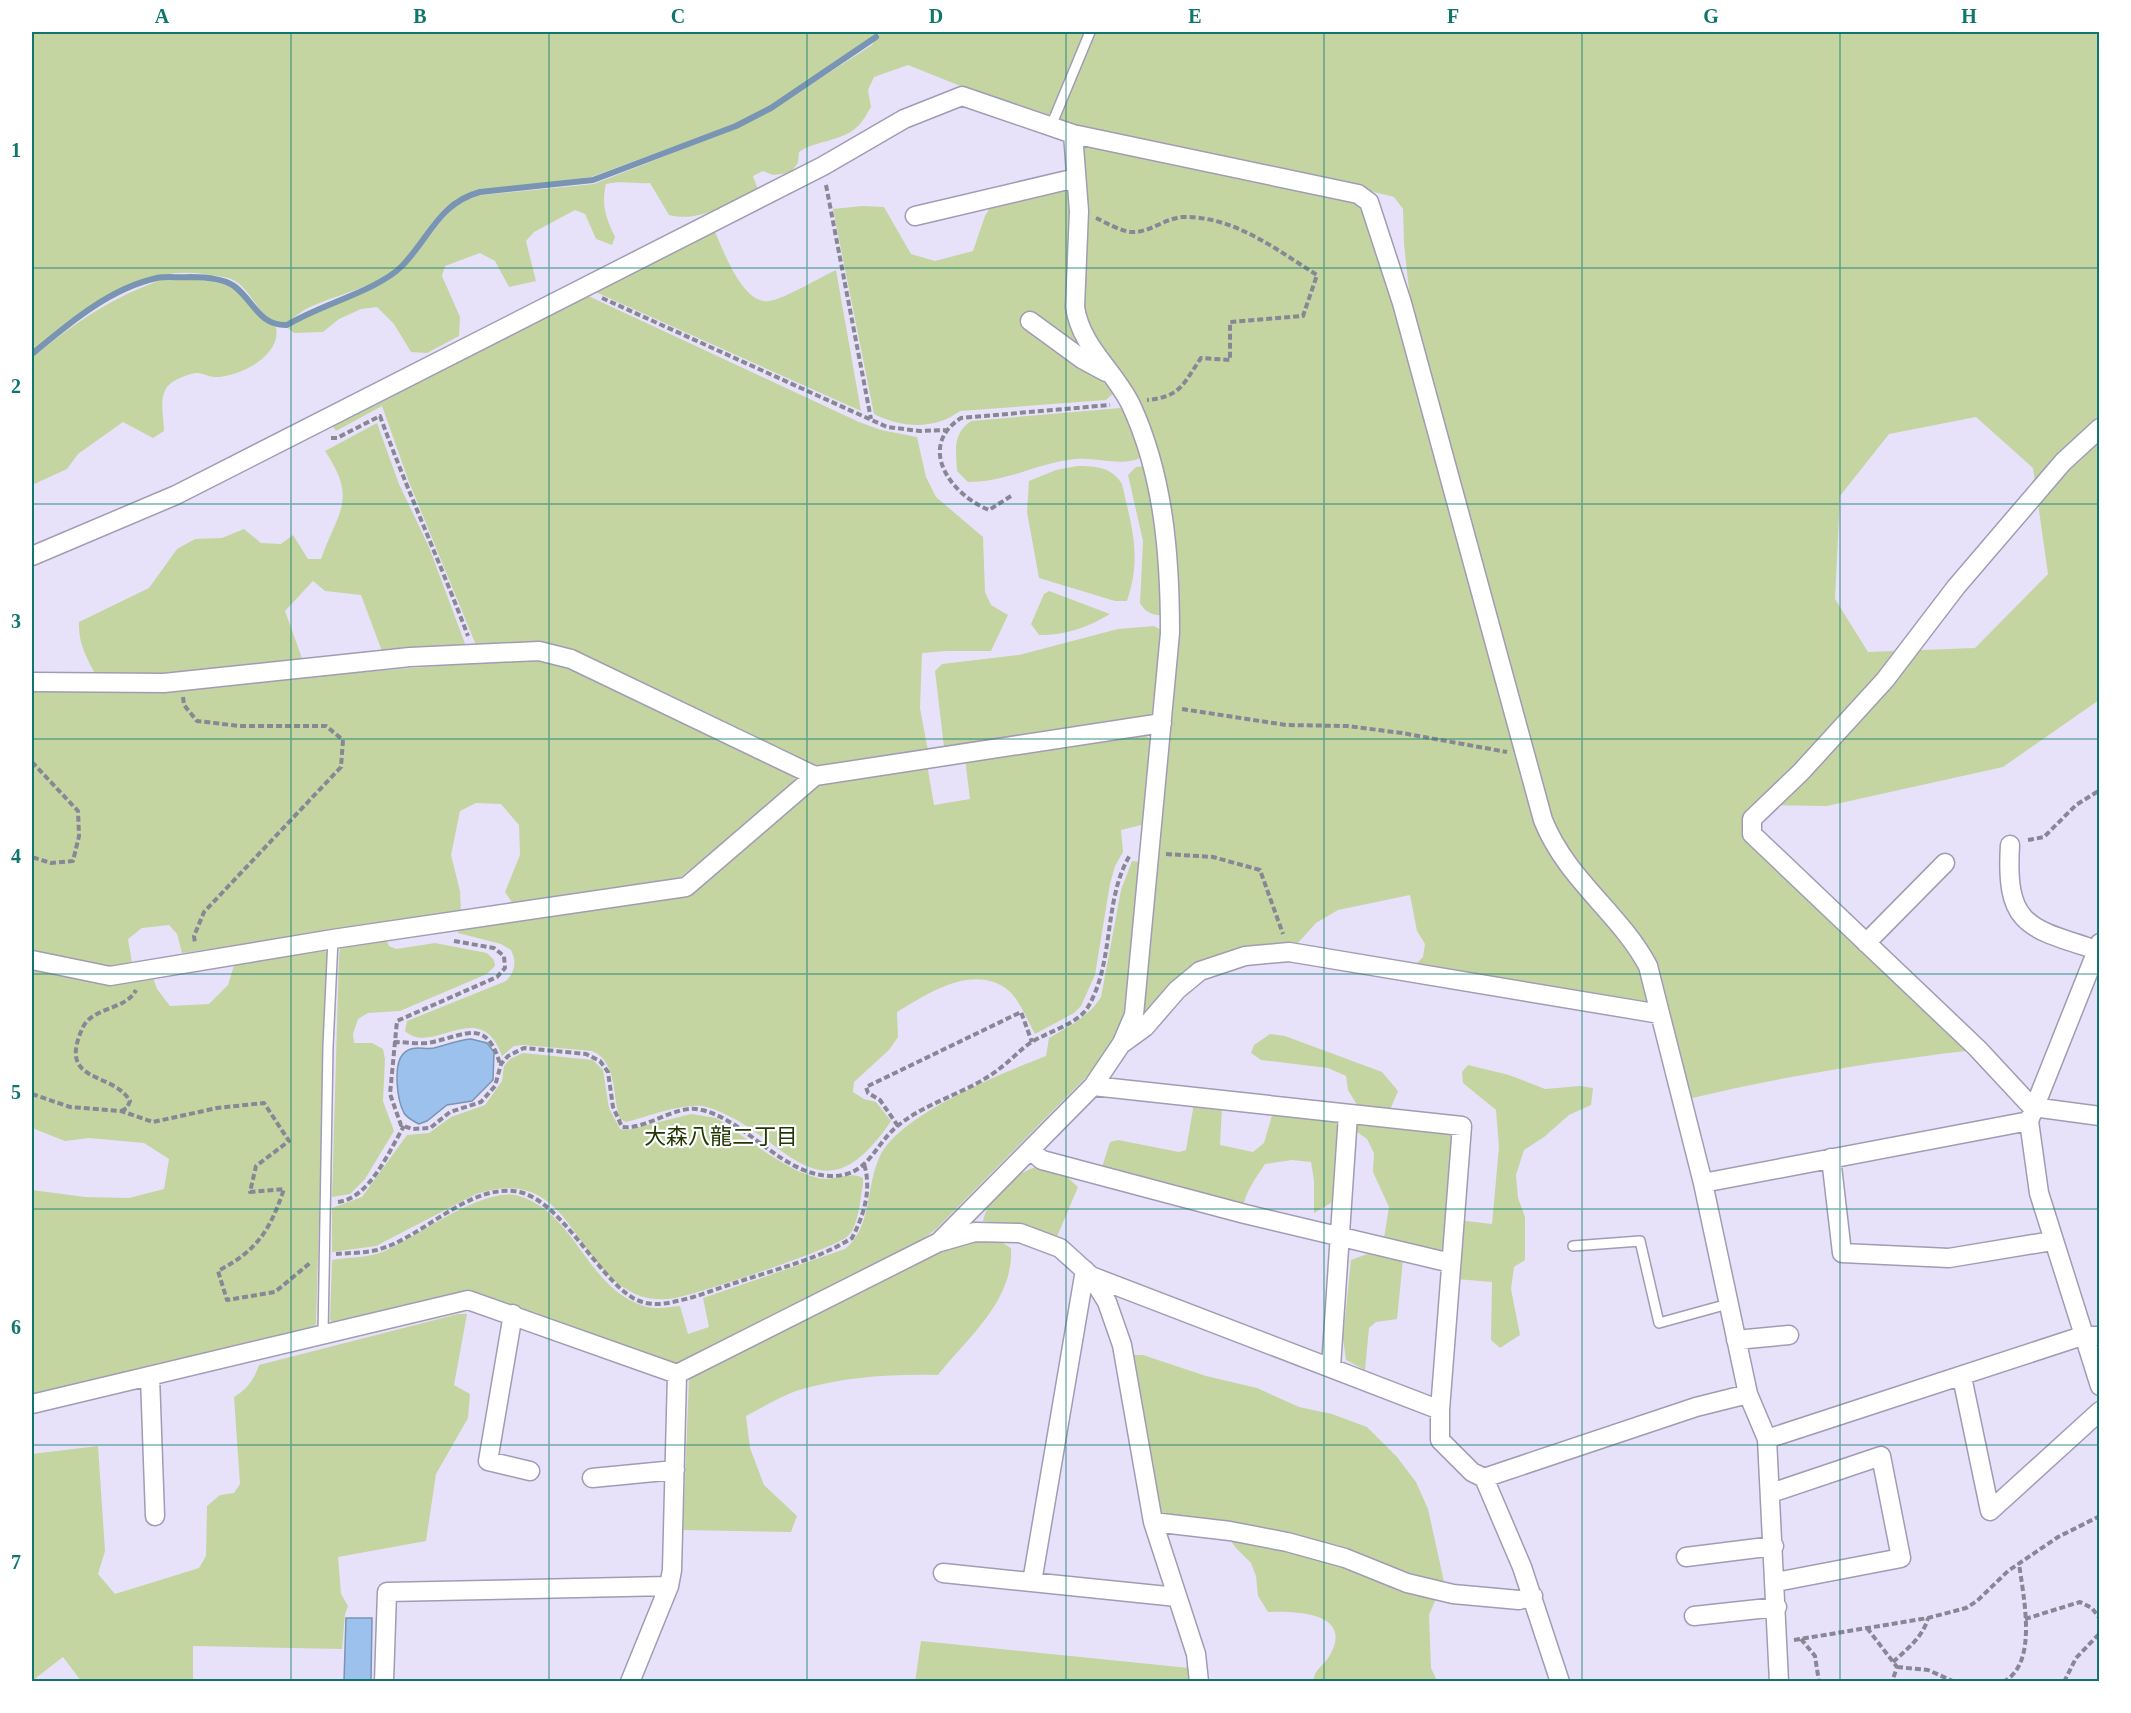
<svg xmlns="http://www.w3.org/2000/svg" width="2131" height="1713" viewBox="0 0 2131 1713" font-family="'Times New Roman','Noto Sans JP',serif">
<rect width="100%" height="100%" fill="#e7e2fa"/>
<path fill="#c4d5a1" fill-rule="evenodd" d="M32,32H1086L1053,111L1043,119L908,65L874,77L868,90L871,107C867,113 863,122 857,127C841,142 816,140 799,152L798,163L790,173L773,175L763,171L753,176L758,190C730,203 699,223 669,215L650,183C635,184 622,180 606,184C601,205 606,218 615,237L612,245L596,239L585,214L575,210L534,232L526,241L536,281L509,287L495,261L480,253L445,266L442,276L460,317L459,336L427,353L411,352L394,324L377,307L361,309L339,319L323,332L294,333L288,328L313,312L382,284L402,270L451,209L464,200L482,195L594,184L737,128L773,109L872,45L879,34L770,106L735,124L591,177L479,190C431,204 430,236 398,267C374,288 338,294 310,307C302,311 294,317 287,323C258,323 256,294 235,281C226,276 214,276 204,274C136,264 81,311 32,350Z
M1093,32H2099V700L2003,767L1827,806L1756,805L1743,821V837L1966,1051C1872,1062 1780,1077 1688,1099L1651,959L1574,865L1550,817L1411,308L1404,244L1403,209L1394,197L1362,189L1059,121L1060,112ZM1976,417L2033,468L2048,574L1975,648L1868,652L1835,599L1840,496L1889,434Z
M1083,141L1355,198L1364,206L1400,313L1539,826L1634,953L1652,1003L1648,1007L1415,965L1423,957L1425,944L1417,931L1410,895L1338,910L1316,923L1296,945L1228,956L1140,1024L1167,731L1159,469L1083,317Z
M1069,189V306L1115,392L1106,400L960,411C935,430 901,428 874,414L833,209L862,206L884,207L911,254L935,261L973,251L985,216L993,203Z
M713,227C722,247 742,305 769,301C782,300 821,277 836,270L861,411L591,290Z
M161,280C189,280 226,275 246,300C256,313 260,321 276,327C282,356 239,377 215,377C209,377 203,373 197,373C191,373 176,379 171,383C157,394 164,416 164,431L153,438L123,422L78,454L67,469L32,485V358C73,324 110,298 161,280Z
M584,294L859,422L881,430L917,437L926,477L936,497L983,537L985,592L991,605L1008,615L991,651H946L922,653L920,708L928,751L814,769L574,655L478,650L409,482L382,406L336,431L330,422Z
M1120,408L1128,412L1144,456C1124,468 1099,457 1076,459C1038,462 1010,482 968,482L957,471C956,451 952,434 971,421Z
M377,423L399,484L429,547L467,649L383,654L361,595L325,591L313,581L285,611L303,661L163,675L97,677C87,659 78,643 79,622L149,588L177,549L195,539L222,538L244,529L261,543L281,544L293,535L308,559H321C338,511 358,500 325,451Z
M1077,466C1095,466 1112,467 1122,484C1132,528 1142,557 1127,601H1115L1039,578L1027,512L1029,481L1056,470Z
M1146,466L1159,532L1164,615C1153,616 1145,612 1140,603L1143,541L1128,475L1136,467Z
M1049,591L1110,614C1086,628 1067,635 1039,635L1031,624L1044,594Z
M1154,626L1163,631L1156,711L1150,717L944,747L935,671L942,664L1019,655L1118,629Z
M540,658L557,660L795,776L794,786L677,880L513,904L505,892L520,855L519,825L501,804L476,803L460,811L451,855L460,891L461,913L182,953L177,934L169,925L142,928L128,939L132,963L110,966L32,951V686L159,688Z
M1142,732L1153,742L1145,824L1121,830L1123,852L1115,866L1110,884L1095,975L1081,1006L1074,1013L1035,1034C1027,1020 1020,1000 1008,990C974,963 928,993 897,1012L898,1037L889,1050L854,1082L853,1092L864,1099L876,1102L891,1121C818,1229 786,1131 707,1107C687,1101 646,1117 626,1122L620,1119C612,1097 618,1062 592,1051L523,1045L514,1046L502,1056C480,995 433,1057 405,1031L407,1021L506,981C515,972 517,962 511,950L501,944L458,933L459,927L689,893L818,785L831,781L927,764L934,805L970,799L965,759Z
M1132,861L1141,862L1127,1009L1117,1034L1096,1067L935,1230L901,1255L677,1364L474,1292L334,1323L330,1320L332,1260C348,1257 367,1258 382,1252C416,1238 484,1185 519,1196C576,1213 587,1289 644,1306C656,1310 668,1307 680,1306L688,1334L709,1327L703,1298L845,1249C873,1226 865,1187 880,1156C900,1114 1002,1073 1046,1056L1049,1038C1070,1026 1088,1017 1101,997L1121,890Z
M386,939L389,946L396,949L435,943L487,953L494,960L495,966L487,974L400,1011L368,1013L358,1019L353,1034L354,1043H372L383,1049L385,1059L383,1101L394,1131L365,1179L350,1194L332,1197L339,955L341,945Z
M322,948L327,953L316,1324L312,1328L32,1394V1190L85,1197L129,1198L164,1189L169,1159L144,1143L89,1138L65,1141L32,1128V966L152,975L157,989L170,1006L209,1004L228,985L235,962Z
M1270,1034L1285,1036L1382,1072L1398,1091L1390,1110L1357,1105L1348,1090L1346,1076L1328,1068L1261,1060L1251,1053L1254,1045Z
M523,1053L593,1060L603,1070L609,1108L620,1129L627,1130L691,1114L716,1118C746,1137 784,1170 818,1178C833,1182 851,1170 863,1178V1184C860,1199 859,1225 848,1236C834,1249 700,1293 676,1298C664,1300 652,1300 640,1296C571,1270 573,1162 476,1194L376,1246L332,1252V1208L362,1197L407,1135L429,1133L451,1117L485,1105L502,1081L504,1066L510,1059Z
M1468,1065L1509,1075L1545,1089L1580,1086L1593,1088L1591,1105L1569,1115L1544,1137L1524,1150L1516,1175L1518,1198L1525,1217V1260L1514,1267L1511,1289L1520,1335L1500,1348L1491,1340L1492,1282L1456,1279L1458,1220L1492,1224L1499,1147L1496,1110L1463,1083L1462,1072Z
M1194,1103L1222,1107L1220,1145L1253,1152L1264,1143L1273,1112L1341,1122L1334,1201L1314,1213V1181L1311,1162L1292,1160L1265,1164C1256,1178 1245,1192 1243,1208L1101,1170L1110,1142L1118,1140L1179,1152L1186,1150Z
M1353,1120L1456,1132L1443,1255L1383,1244L1389,1207L1373,1172L1374,1153L1367,1139L1357,1132Z
M1038,1166L1064,1174L1078,1187L1056,1239L1006,1224L983,1221C990,1191 1011,1176 1038,1166Z
M975,1239L998,1240L1011,1248C1014,1301 968,1337 938,1375C891,1374 841,1377 796,1391C779,1397 762,1408 746,1416L750,1448L764,1485L797,1516L791,1532L683,1530L689,1379L947,1246Z
M1370,1253L1403,1260L1397,1319L1376,1322L1369,1328L1365,1370L1346,1360L1343,1338L1351,1260Z
M458,1314H467L454,1385L470,1394L468,1418L436,1474L426,1541L338,1557L341,1594L348,1606L345,1614L342,1649L193,1646V1682L81,1681L63,1657L32,1681V1454L98,1446L105,1551L98,1574L115,1594L199,1568L206,1556L207,1506L220,1495L234,1493L240,1484L234,1397C247,1389 254,1380 259,1365Z
M1130,1355H1143L1206,1376L1257,1388L1299,1407L1332,1414L1367,1427L1397,1457L1416,1482L1428,1509L1445,1586L1161,1516L1140,1426Z
M1225,1533L1284,1544L1438,1594L1429,1615L1431,1668L1437,1681H1313C1315,1668 1324,1666 1330,1655C1354,1612 1295,1611 1268,1612L1258,1596L1256,1576L1251,1563L1236,1548Z
M921,1641L1189,1668L1192,1682H915Z"/>
<path fill="#9bc1ec" stroke="#7a94b4" stroke-width="1.5" d="M471,1039L487,1043L494,1052L493,1080L472,1101L447,1105L427,1121L419,1124C413,1121 407,1118 404,1113C397,1100 393,1065 403,1054C412,1044 424,1050 434,1048C447,1045 457,1040 471,1039Z
M346,1618H372L371,1681H344Z"/>
<g fill="none" stroke-linecap="round" stroke-linejoin="round">
<path stroke="#7a94b4" stroke-width="6" d="M32,354C68,324 110,288 157,278C167,276 179,278 190,277C204,277 222,278 234,286C254,301 259,326 287,325C321,304 377,291 402,266C430,237 439,203 480,192L593,180L736,126L771,108L876,37"/>
<defs>
<path id="lane" d="M1051,126L1090,32
M1573,1246L1640,1241L1659,1323L1728,1304
M323,1335L328,1046L333,939"/>
<path id="street" d="M915,216L1076,178
M1030,321L1082,359L1106,372
M2100,428L2063,462L1956,587L1885,680L1801,772L1752,819V834L1977,1048L2032,1107L2100,1116
M32,556L176,495L823,166L904,119L962,96L1073,134L1358,194L1369,202L1402,303L1543,820C1567,880 1619,912 1648,966L1703,1183L1748,1394L1767,1439L1779,1682
M32,682L164,683L410,657L539,651L571,659L815,776
M2010,845C2005,926 2028,928 2097,950
M1866,943L1945,863
M2100,943L2029,1121L2039,1193L2100,1386
M32,960L110,976L333,939L686,887L815,776L1162,723
M1123,1043L1145,1027L1177,990L1200,971L1245,956L1289,952L1660,1014
M1093,1086L1462,1126L1440,1410
M1030,1150L1042,1160L1245,1214L1451,1263
M1831,1158L1842,1253L1949,1258L2052,1241
M1703,1183L2029,1121
M940,1242L975,1232L1020,1233L1060,1248L1091,1276L1107,1302L1122,1345L1153,1522L1196,1654L1199,1682
M1091,1276L1440,1410V1440L1472,1472L1484,1478L1522,1567L1560,1682
M513,1314L488,1461L530,1471
M1736,1340L1789,1335
M1331,1367L1348,1115
M150,1377L155,1516
M1962,1377L1990,1511L2100,1411
M32,1404L468,1300L677,1374L939,1242L1093,1086L1122,1043L1134,1015L1170,633C1170,557 1164,476 1131,405C1114,370 1081,347 1075,307L1079,211L1073,134
M1767,1439L2082,1336H2100
M592,1478L675,1470
M1484,1478L1696,1407L1748,1394
M1771,1493L1881,1456L1901,1558L1776,1582
M1153,1522L1230,1531L1287,1542L1345,1558L1407,1583L1453,1594L1519,1600L1533,1596
M1686,1557L1774,1546
M943,1573L1177,1597
M1032,1582L1085,1270
M1694,1616L1777,1607
M384,1682L387,1592L669,1586
M630,1682L669,1586L672,1570L677,1374"/>
</defs>
<use href="#lane" stroke="#a19cb3" stroke-width="12"/>
<use href="#street" stroke="#a19cb3" stroke-width="21"/>
<path stroke="#898696" stroke-width="4" stroke-dasharray="6 3" stroke-linecap="butt" d="M826,185L871,419
M1096,218C1107,223 1123,233 1135,232C1152,231 1166,218 1183,217C1234,216 1277,250 1317,275L1303,316L1230,322V360L1201,358C1183,384 1181,397 1147,400
M602,298L887,427L920,431L948,430
M331,438H337L380,416C407,490 440,562 468,636
M1011,496L989,510C951,495 916,447 961,418L1110,405
M183,697L184,705L197,721L240,726H326L343,740L341,767L204,912L194,936L195,943
M1182,709L1286,725L1347,726L1402,733L1507,752
M32,762L78,811L79,836L73,861L51,863L32,857
M2028,840L2044,837L2076,805L2100,790
M1166,854L1213,857L1260,870L1283,934
M454,941L494,948L504,956L505,968L497,977L397,1021L390,1094L401,1125L412,1129L430,1128L450,1112L481,1102L495,1086L501,1064L508,1056L524,1048L586,1054L600,1061L608,1072L613,1107L622,1127C648,1130 676,1103 702,1110C747,1121 781,1174 830,1176C870,1177 874,1143 900,1124C929,1101 970,1092 999,1069C1010,1061 1019,1051 1030,1043C1047,1032 1078,1024 1088,1007C1115,961 1103,900 1130,855
M394,1042C406,1042 421,1045 433,1042C467,1034 487,1019 500,1064
M32,1094L70,1107L121,1111L153,1122L217,1108L264,1103L289,1141L256,1166L250,1192L284,1189C270,1230 258,1250 218,1271L227,1300L275,1292L310,1263
M121,1111L127,1108L130,1101C112,1070 56,1085 83,1027C93,1007 126,1010 136,990
M898,1126L880,1100L868,1093L866,1087L1021,1012L1032,1042
M338,1202C370,1198 389,1151 404,1126
M336,1254C349,1253 364,1253 377,1250C422,1238 465,1187 513,1191C558,1194 594,1274 633,1298C647,1306 662,1305 677,1301C698,1297 718,1288 738,1282C776,1269 819,1259 852,1238C864,1215 872,1189 864,1164
M2025,1619L2080,1602L2092,1608L2100,1619
M1867,1628L1897,1667L1892,1682
M1801,1639L1815,1656L1819,1682
M1794,1640L1928,1618L1966,1608L1977,1601L2008,1571L2058,1537L2100,1516
M1893,1662C1907,1649 1923,1637 1928,1618
M1897,1667L1928,1670L1955,1682
M2003,1682C2039,1664 2023,1596 2019,1563
M2064,1682L2076,1658L2100,1633"/>
<use href="#lane" stroke="#fff" stroke-width="9"/>
<use href="#street" stroke="#fff" stroke-width="18"/>
</g>
<path fill="none" stroke="#0f766e" stroke-width="1.5" stroke-opacity="0.55" d="M291,32V1682M549,32V1682M807,32V1682M1066,32V1682M1324,32V1682M1582,32V1682M1840,32V1682M32,268H2100M32,504H2100M32,739H2100M32,974H2100M32,1209H2100M32,1445H2100"/>
<g text-anchor="middle" dominant-baseline="central" stroke-width="4.5" stroke-linejoin="round" paint-order="stroke">
<g font-size="22" fill="#223702" stroke="#fff">
<text x="721" y="1136">大森八龍二丁目</text>
</g>
</g>
<rect width="2131" height="1713" fill="none" stroke="#ffffff" stroke-width="66"/>
<rect x="33" y="33" width="2065" height="1647" fill="none" stroke="#0f766e" stroke-width="2"/>
<g font-size="20" text-anchor="middle" font-weight="bold" fill="#0f766e">
<text x="162" y="23">A</text>
<text x="420" y="23">B</text>
<text x="678" y="23">C</text>
<text x="936" y="23">D</text>
<text x="1195" y="23">E</text>
<text x="1453" y="23">F</text>
<text x="1711" y="23">G</text>
<text x="1969" y="23">H</text>
<text x="16" y="157">1</text>
<text x="16" y="393">2</text>
<text x="16" y="628">3</text>
<text x="16" y="863">4</text>
<text x="16" y="1099">5</text>
<text x="16" y="1334">6</text>
<text x="16" y="1569">7</text>
</g>
</svg>
